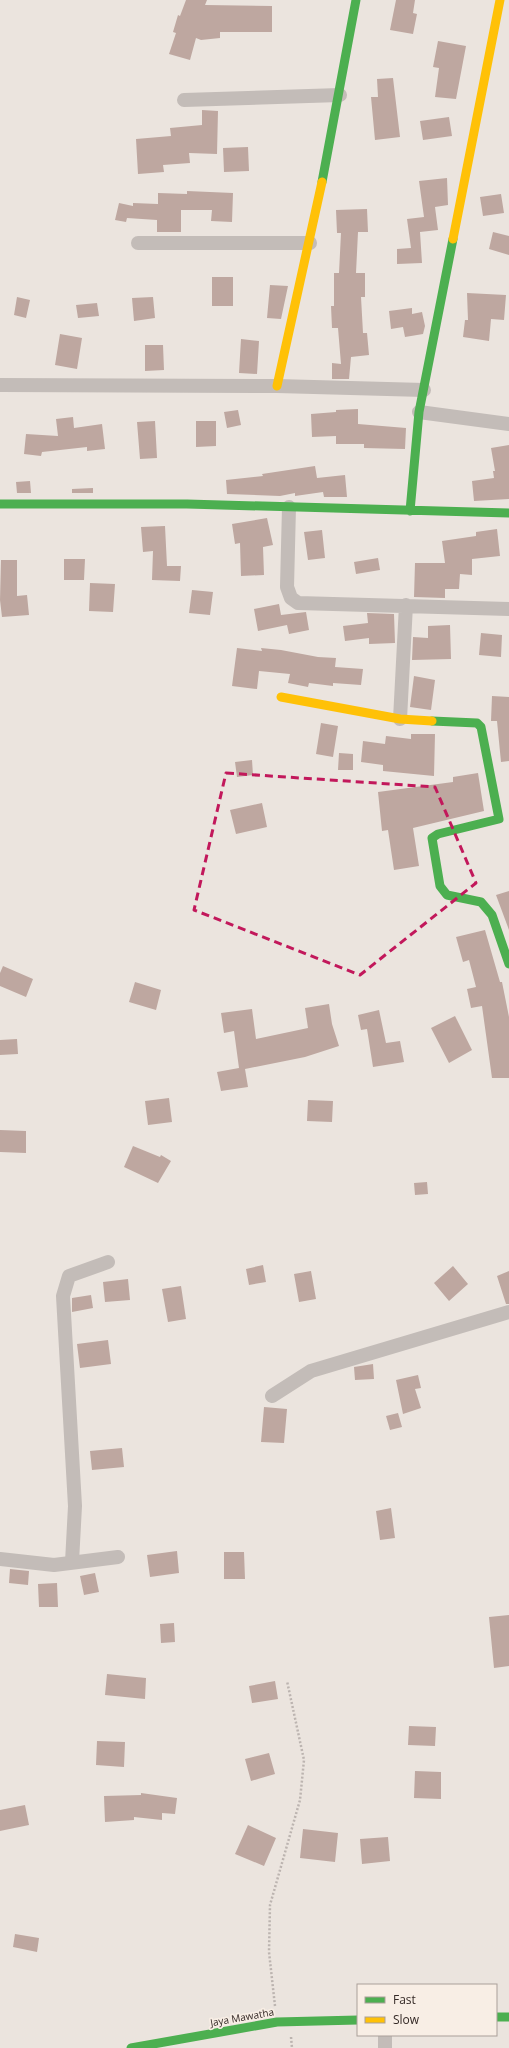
<svg xmlns="http://www.w3.org/2000/svg" width="509" height="2048" viewBox="0 0 509 2048" font-family="'Open Sans',sans-serif">
<rect width="100%" height="100%" fill="#ebe4de"/>
<path fill="#bea7a0" d="M186,0H207L205,5L272,6V32H220V38L201,40L196,38L190,60L169,54L176,33L173,32L178,15L180,16Z
M396,0H415L413,13L417,14L413,34L390,30Z
M438,41L466,46L456,99L435,97L439,68L433,67Z
M393,78L400,137L375,140L371,97H378L377,79Z
M202,110L218,111L217,154L189,153L190,163L163,165L164,172L138,174L136,139L171,136L170,128L202,125Z
M449,117L452,136L423,140L420,121Z
M248,147L249,171L224,172L223,148Z
M447,178L448,205L435,207L438,230L420,232L422,263L397,264V249L411,248L407,219L424,217L419,181Z
M187,191L233,193L232,222L211,221L212,210H181V232H157V220L127,218L126,222L115,220L119,203L133,206V203L158,204V193L187,194Z
M501,194L504,213L483,216L480,197Z
M367,209L368,232H358L356,273H365V297H361L363,333H367L369,355L351,357L349,379H332V363L341,364L338,328H332L331,306H334V273H339L341,233H337L336,210Z
M493,232L509,236V255L489,249Z
M212,277H233V306H212Z
M270,285L288,286L281,319L267,318Z
M467,293L506,295L504,320L491,319L489,341L463,337L465,320H468Z
M17,297L30,300L26,318L14,315Z
M153,297L155,318L134,321L132,298Z
M97,303L99,316L78,318L76,305Z
M412,308V314L422,312L425,326L423,334L405,337L403,327L391,329L389,311Z
M60,334L82,338L77,369L55,365Z
M241,339L259,341L257,374L239,373Z
M145,345H163L164,370L145,371Z
M358,409V424L406,428L405,449L364,448V444H336V436L312,437L311,414L336,412V410Z
M238,410L241,425L227,428L224,412Z
M73,417L74,428L102,424L105,449L87,451V447L42,452L41,456L24,454L26,434L58,436L56,419Z
M155,421L157,458L140,459L137,422Z
M196,421H216V446L196,447Z
M509,445V499L474,501L472,481L494,478L493,471H495L491,448Z
M315,466L317,478L345,475L347,497H324L323,492L295,496V493L280,496L227,494L226,480L263,476L262,474Z
M30,481L31,493H17L16,482Z
M93,488V493H72V489Z
M267,518L273,545L263,547L264,575L241,576L240,543L235,544L232,524Z
M165,526L167,566H181L180,581L152,580L153,551L143,552L141,527Z
M497,529L500,556L472,559V575L460,574L459,589H445V598L414,597L415,563H445L442,541L476,536V532Z
M322,530L325,558L308,560L304,532Z
M378,558L380,570L356,574L354,562Z
M64,559H85L84,580H64Z
M1,560H17V596L27,595L29,615L2,617L0,600Z
M90,583L115,584L113,612L89,611Z
M192,590L213,592L210,615L189,613Z
M279,604L281,615L306,612L309,630L289,634L287,625L258,631L254,609Z
M367,613L394,614L395,643L369,644V638L345,641L343,626L368,623Z
M450,625L451,659L412,660L413,637L428,638V626Z
M481,633L502,635L501,657L479,655Z
M237,648L262,651L261,648L281,650L318,657L336,658L335,667L363,669L361,685L333,683V686L309,683L308,687L288,683L290,674L259,671L257,689L232,686Z
M414,676L435,680L431,710L410,707Z
M492,696L509,697V761L501,762L497,721H491Z
M321,723L338,726L333,757L316,754Z
M411,734H435L434,776L383,771V765L361,762L363,741L385,744L386,736L411,739Z
M339,753L353,754V770H338Z
M252,760L253,775L237,777L235,762Z
M478,773L484,811L413,828L419,866L394,870L388,830L382,831L378,792L453,782V777Z
M262,803L267,827L236,834L230,810Z
M509,891V930L496,895Z
M485,930L500,982H502L509,1017V1078H492L482,1006L471,1008L467,989L476,987L469,960L463,962L456,937Z
M3,966L33,979L26,997L0,986V973Z
M135,982L161,990L156,1010L129,1002Z
M329,1004L332,1024L339,1046L305,1057L245,1069L248,1087L221,1091L217,1072L239,1068L234,1031L224,1033L221,1013L252,1009L256,1039L308,1028L305,1008Z
M379,1010L386,1043L400,1041L404,1062L373,1067L367,1029L361,1030L358,1015Z
M455,1016L472,1050L449,1063L431,1028Z
M17,1039L18,1054L0,1055V1040Z
M169,1098L172,1122L148,1125L145,1101Z
M308,1100L333,1101L332,1122L307,1121Z
M0,1130L26,1131V1153L0,1152Z
M133,1146L160,1157L161,1155L171,1161L158,1183L124,1167Z
M427,1182L428,1194L415,1195L414,1183Z
M263,1265L266,1282L249,1285L246,1269Z
M453,1266L468,1284L449,1301L434,1283Z
M311,1271L316,1299L299,1302L294,1274Z
M509,1271V1304H506L497,1276Z
M128,1279L130,1300L105,1302L103,1282Z
M181,1286L186,1319L168,1322L162,1289Z
M91,1295L93,1308L72,1312V1298Z
M108,1340L111,1364L80,1368L77,1344Z
M373,1364L374,1379L355,1380L354,1367Z
M418,1375L421,1388L415,1389L421,1408L403,1414L396,1380Z
M264,1407L287,1409L284,1443L261,1442Z
M398,1413L402,1427L390,1430L386,1416Z
M122,1448L124,1467L92,1470L90,1451Z
M391,1508L395,1538L380,1540L376,1511Z
M177,1551L179,1573L150,1577L147,1555Z
M224,1552H244L245,1579H224Z
M10,1569L29,1571L28,1585L9,1583Z
M95,1573L99,1592L84,1595L80,1576Z
M57,1583L58,1607H39L38,1584Z
M509,1615V1666L494,1668L489,1617Z
M174,1623L175,1642L161,1643L160,1624Z
M107,1674L146,1678L145,1699L105,1695Z
M275,1681L278,1699L252,1703L249,1686Z
M409,1726L436,1727L435,1746L408,1745Z
M97,1741L125,1742L124,1767L96,1765Z
M269,1753L275,1774L251,1781L245,1759Z
M415,1771L441,1772V1799L414,1798Z
M141,1793L177,1798L175,1814L162,1813V1820L134,1817V1820L105,1822L104,1796L141,1795Z
M25,1805L29,1825L0,1831V1810Z
M248,1825L276,1838L264,1866L235,1854Z
M303,1829L338,1833L335,1862L300,1858Z
M388,1837L390,1861L362,1864L360,1839Z
M15,1934L39,1938L37,1952L13,1947Z"/>
<g fill="none" stroke-linecap="round" stroke-linejoin="round">
<path stroke="#bcb4b0" stroke-width="2.5" stroke-dasharray="2 2" stroke-linecap="butt" d="M275,2006L269,1952L270,1905L300,1800L304,1760L287,1681
M291,2037L292,2048"/>
<path stroke="#c3bcb8" stroke-width="14" d="M184,100L340,95
M138,243H310
M0,385L277,386L424,390
M419,412L509,424
M289,507L287,587L291,598L298,603L509,609
M400,719L406,605
M272,1396L311,1371L509,1312
M0,1559L54,1565L118,1557
M72,1562L75,1506L63,1296L69,1276L108,1262
M385,2035V2048"/>
<path stroke="#4caf50" stroke-width="9" d="M322,182L356,0
M0,504H187L509,513
M410,511L419,412L453,239
M432,721L477,723L481,727L499,819L438,834L432,838L440,886L447,895L481,902L492,915L509,964
M496,2017H509
M131,2048L277,2022L358,2020"/>
<path stroke="#ffc107" stroke-width="9" d="M453,239L500,0
M277,386L322,182
M281,697L400,719L432,721"/>
</g>
<path fill="none" stroke="#c2185b" stroke-width="3" stroke-dasharray="8 5" stroke-linejoin="round" d="M226,773L435,787L476,883L360,975L194,910Z"/>
<g text-anchor="middle" dominant-baseline="central" stroke-width="3.5" stroke-linejoin="round" paint-order="stroke">
<g font-size="10" fill="#342926" stroke="#f8eee5">
<text transform="translate(242 2017) rotate(-10)">Jaya Mawatha</text>
</g>
</g>
<rect x="357" y="1984" width="140" height="52" fill="#f8eee5" stroke="#aa9f99"/>
<rect x="365" y="1997" width="20" height="6" fill="#4caf50" stroke="#aa9f99"/>
<text x="393" y="2004" font-size="12" fill="#342926">Fast</text>
<rect x="365" y="2017" width="20" height="6" fill="#ffc107" stroke="#aa9f99"/>
<text x="393" y="2024" font-size="12" fill="#342926">Slow</text>
</svg>
